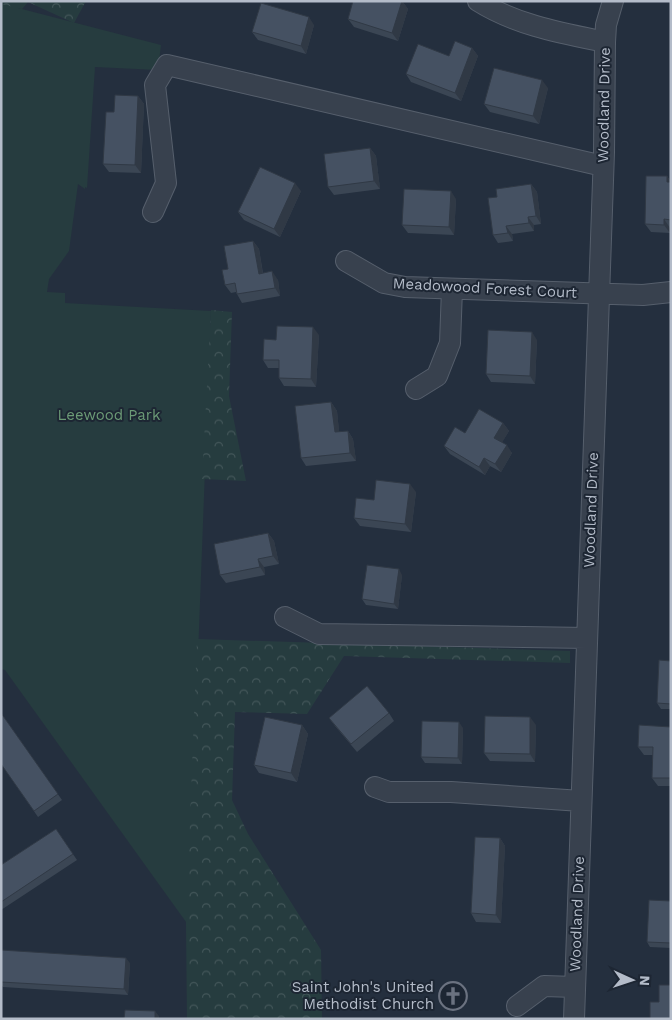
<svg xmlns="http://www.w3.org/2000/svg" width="672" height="1020" viewBox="0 0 672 1020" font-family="'Work Sans',sans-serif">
<defs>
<pattern id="forest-crowns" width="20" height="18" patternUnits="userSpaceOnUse" patternTransform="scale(1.25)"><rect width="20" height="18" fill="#263c3f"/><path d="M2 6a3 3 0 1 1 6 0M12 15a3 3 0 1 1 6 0" fill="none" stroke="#435659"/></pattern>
</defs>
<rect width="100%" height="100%" fill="#242f3e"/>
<path fill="#263c3f" d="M1,1H11L18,8L161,45L158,70L95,67L87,188L85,187V189L78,184L69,251L49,279L47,292L65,293V303L211,311L188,921L186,919V922L5,670L1,669Z"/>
<path fill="url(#forest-crowns)" d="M1,1H86L74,23L28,2L22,9L1,4Z
M211,310L232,312L229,396L246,481L202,479Z
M197,639L570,651V663L344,656L307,714L235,712L232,800L248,834L321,950L322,1019H187L186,922Z"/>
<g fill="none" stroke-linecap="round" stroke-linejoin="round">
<defs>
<path id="minor" d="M478,1C516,25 561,33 605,42
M153,212L166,183L155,85L167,65L603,166
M346,261L384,283L405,287L643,295L671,292
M416,389L437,376L450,343L452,289
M285,617L319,634L587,638
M375,787L389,792H451L581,801
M517,1006L544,986L575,987
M574,1019L604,152L605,42L606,25L613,1"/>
</defs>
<use href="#minor" stroke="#565f6c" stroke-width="22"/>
<use href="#minor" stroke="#38414e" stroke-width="20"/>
</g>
<path fill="#3b4654" d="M402,1L408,9L398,41L354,27L348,19Z
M314,25L306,54L258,40L252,32Z
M472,48L478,56L461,101L411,82L406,74L449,56Z
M548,88L539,124L490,112L484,104Z
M138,96L144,104L141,173L109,172L103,164L114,112Z
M370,148L376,156L380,189L334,195L328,187Z
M667,176L671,182V228H670V233L651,232L645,224Z
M531,184L537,192L541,224L534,225V231L512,234L513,241L498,243L493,235L497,197Z
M301,191L280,237L244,220L238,212Z
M456,199L454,235L408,233L402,225Z
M253,241L259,249L263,273L278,280L280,296L242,303L237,294L236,292L231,293L225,285L228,269Z
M319,335L316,387L284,386L279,378V368H268L263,360L276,340Z
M537,340L535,384L491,382L486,374Z
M331,402L337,411L339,432L348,431L353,439L356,461L306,466L301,458Z
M503,423L509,431L502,442L512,453L501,472L490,466L485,475L450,454L444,446L465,433Z
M416,492L411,532L360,526L354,518L374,500Z
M268,533L274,541L279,564L264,567L265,575L226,583L220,575Z
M402,575L398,609L366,605L362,599Z
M671,661V709H661L657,703Z
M1,713L62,800L38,817L1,764Z
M389,713L394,721L357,752L335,726L329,718Z
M302,725L308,734L297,782L259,773L254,765Z
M536,725L535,762L490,761L484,753Z
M671,727V786H658L652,778L653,755H644L638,747Z
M463,728L462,764L425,763L421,757Z
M56,829L77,860L1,910V865Z
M500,838L505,846L501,923L476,922L471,913Z
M671,901V948L650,947L647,942Z
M1,950L130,963L128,995L3,987L1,985Z"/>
<path fill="#303945" d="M402,1L408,9L398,41L392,33Z
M309,17L314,25L306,54L301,46Z
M472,48L478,56L461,101L455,93Z
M542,80L548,88L539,124L533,116Z
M138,96L144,104L141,173L135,165Z
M370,148L376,156L380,189L374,181Z
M667,176L671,182H667Z
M295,183L301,191L280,237L274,229Z
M531,184L537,192L541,224L536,216Z
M451,191L456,199L454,235L449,227Z
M528,217L534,225V231L529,223Z
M664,219L670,228V233L664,225Z
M506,226L512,234L513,241L508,233Z
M253,241L259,249L264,282L259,274Z
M272,271L278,280L280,296L275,288Z
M313,327L319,335L316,387L311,379Z
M532,332L537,340L535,384L530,376Z
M331,402L337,411L340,440L335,432Z
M503,423L509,431L500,446L494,438Z
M348,431L353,439L356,461L350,453Z
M507,445L512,453L501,472L495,464Z
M484,458L490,466L485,475L479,467Z
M410,484L416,492L411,532L405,524Z
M268,533L274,541L279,564L273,556Z
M258,559L264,567L265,575L260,567Z
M399,569L402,575L398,609L394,604Z
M530,717L536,725L535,762L530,754Z
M459,722L463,728L462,764L458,758Z
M302,725L308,734L297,782L291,773Z
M500,838L505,846L501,923L496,915Z
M126,958L130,963L128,995L124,989Z
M155,1011L159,1016V1019H155Z"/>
<path fill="#455162" stroke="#303945" d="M353,1H402L392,33L348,19Z
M261,3L309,17L301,46L252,32Z
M455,41L472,48L455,93L406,74L418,44L449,56Z
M494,68L542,80L533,116L484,104Z
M115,95L138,96L135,165L103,164L106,112H114Z
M370,148L374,181L328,187L324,154Z
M260,167L295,183L274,229L238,212Z
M646,176H667V182H671V220L664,219V225L645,224Z
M531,184L536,216L528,217L529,223L506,226L508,233L493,235L488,198L497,197L496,189Z
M404,189L451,191L449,227L402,225Z
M253,241L259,274L272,271L275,288L237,294L235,283L225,285L222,270L228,269L224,246Z
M277,326L313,327L311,379L279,378V360H263L264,339L276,340Z
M488,330L532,332L530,376L486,374Z
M331,402L335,432L348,431L350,453L301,458L295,406Z
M479,409L503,423L494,438L507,445L495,464L484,458L479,467L444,446L455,427L465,433Z
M376,480L410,484L405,524L354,518L356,498L374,500Z
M268,533L273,556L258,559L260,567L220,575L214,544Z
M367,565L399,569L394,604L362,599Z
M659,660L671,661V704L657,703Z
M367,686L389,713L351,744L329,718Z
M1,713L58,794L34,811L1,764Z
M485,716L530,717V754L484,753Z
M265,717L302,725L291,773L254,765Z
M422,721L459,722L458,758L421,757Z
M639,725L671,727V778H652L653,747H638Z
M56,829L73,854L1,902V865Z
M475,837L500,838L496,915L471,913Z
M649,900L671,901V943L647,942Z
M1,950L126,958L124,989L1,982Z
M659,985H671V1019H650V1002H659Z
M125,1010L155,1011V1019H124Z"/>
<defs>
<symbol id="church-ring" viewBox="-11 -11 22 22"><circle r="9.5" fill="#1d2633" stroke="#6b7280" stroke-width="1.5"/><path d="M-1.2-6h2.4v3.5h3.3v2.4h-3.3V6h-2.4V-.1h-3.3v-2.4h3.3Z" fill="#6b7280"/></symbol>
</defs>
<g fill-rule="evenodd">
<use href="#church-ring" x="437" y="980" width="32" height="32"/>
</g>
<g text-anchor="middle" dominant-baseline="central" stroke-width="4" stroke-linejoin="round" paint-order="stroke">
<g font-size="15" fill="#b4bcc9" stroke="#1d2633">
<text transform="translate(604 105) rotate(-89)">Woodland Drive</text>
<text transform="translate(485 288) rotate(3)">Meadowood Forest Court</text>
<text transform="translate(591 510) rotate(-88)">Woodland Drive</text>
<text transform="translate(577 914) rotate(-88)">Woodland Drive</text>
</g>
<g font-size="15" fill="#6b9a76" stroke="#1d2633">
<text x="109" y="415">Leewood Park</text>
</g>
<g font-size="15" fill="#b4bcc9" stroke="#1d2633" text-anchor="end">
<text x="434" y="987">Saint John's United<tspan x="434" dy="17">Methodist Church</tspan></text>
</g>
</g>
<rect width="672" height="1020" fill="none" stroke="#b4bcc9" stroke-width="5"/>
<g transform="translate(632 980) rotate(93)" stroke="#1d2633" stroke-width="4" paint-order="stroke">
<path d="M0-4L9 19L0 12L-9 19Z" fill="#b4bcc9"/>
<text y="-8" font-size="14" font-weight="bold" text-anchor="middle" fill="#b4bcc9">N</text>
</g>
</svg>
